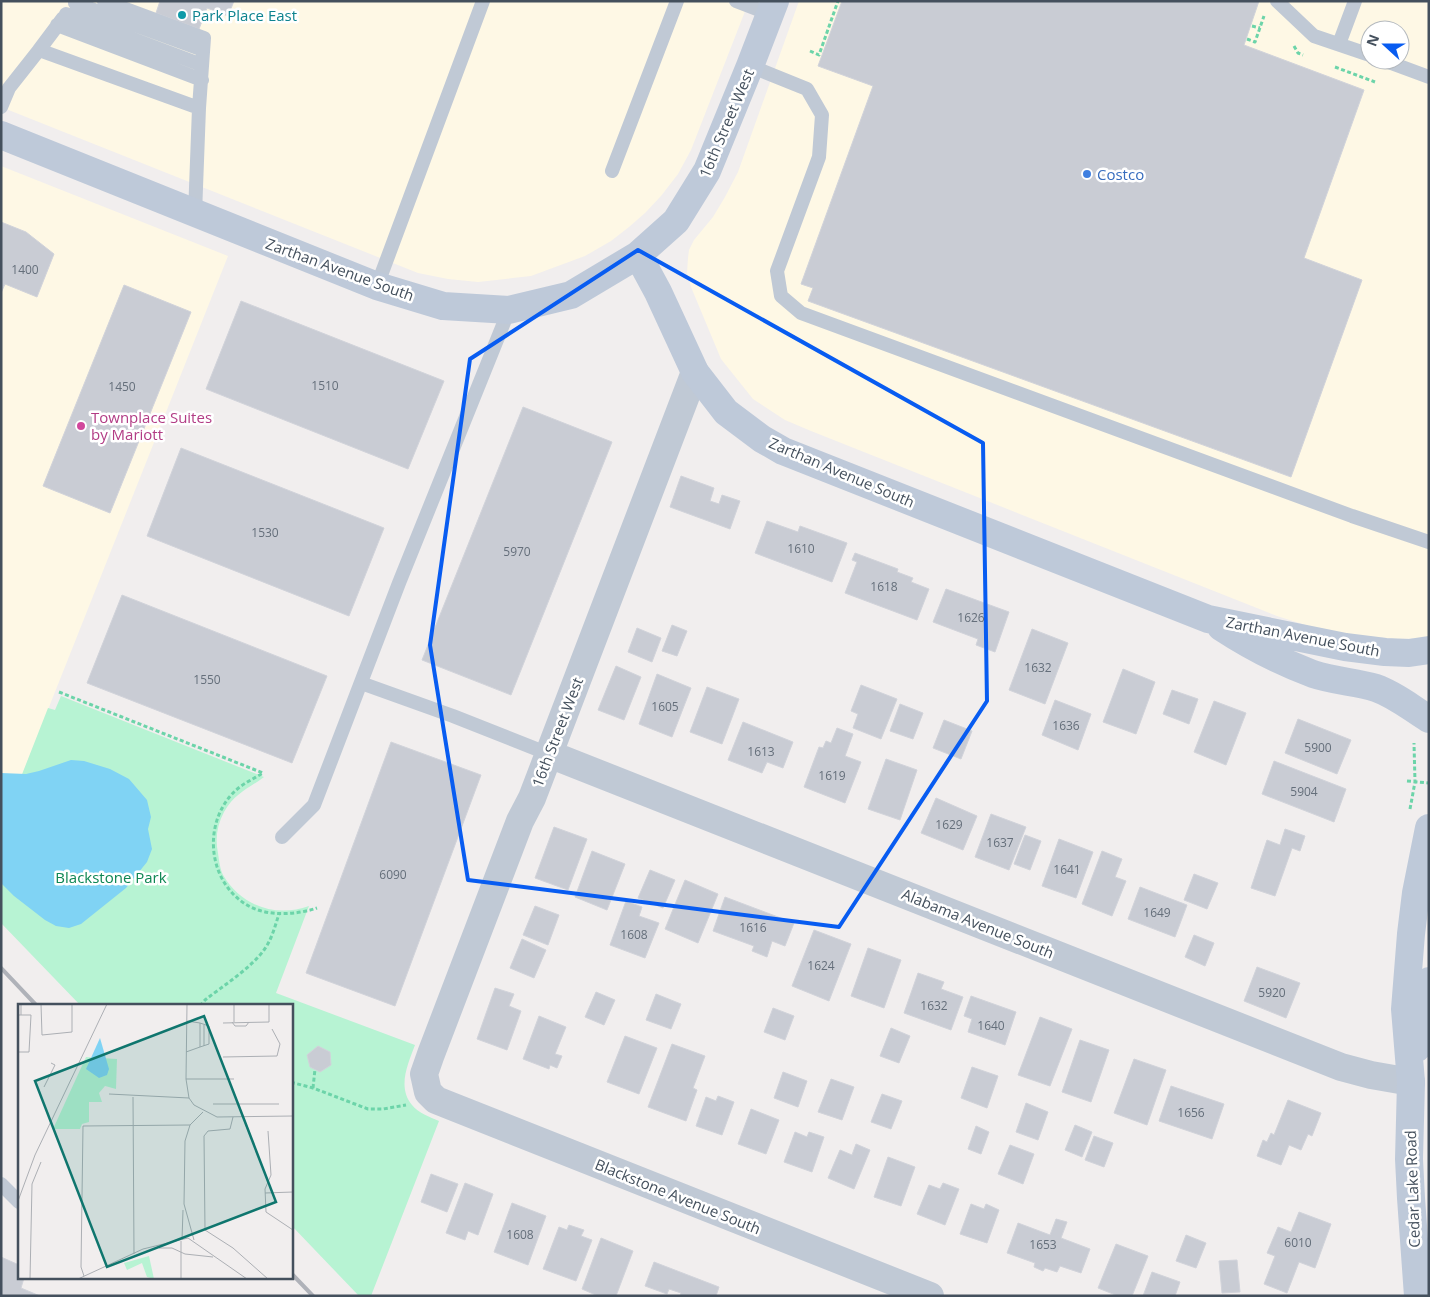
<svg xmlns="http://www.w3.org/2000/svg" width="1430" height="1297" viewBox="0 0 1430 1297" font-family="'Open Sans',sans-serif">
<rect width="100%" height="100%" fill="#f1eeee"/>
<path fill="#fef8e5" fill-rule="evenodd" d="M1,1H749L691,150L678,174L661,196L645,213L629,227L611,241L585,256L531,276L478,282L448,279L418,273L1,107Z
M799,1H1429V638L1396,639L1346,634L1312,627L1277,616L811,431L785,420L753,399L721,359L691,287L687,273L688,258L689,250L694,240L713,217L725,197L738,172ZM1370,30H1400V60H1370Z
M1,166L228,256L1,828Z"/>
<path fill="#b7f3d3" d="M61,696L264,777C248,789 235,793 224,812C217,825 215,839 218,853C219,860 220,869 223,875C241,906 276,918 309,906L276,993L415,1045C408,1064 397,1087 412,1105C418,1113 430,1117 439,1121L371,1296H359L291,1225V1006H81L1,923V828L48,708L55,710Z"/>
<path fill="#80d3f4" d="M71,760L84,761L110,769L129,779L147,800L151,817L148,829L152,849L147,862L126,888L81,924L69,928L56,926L45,920L14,896L1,883V773L26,774L39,771Z"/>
<path fill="#c9ccd4" stroke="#d1d3da" d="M160,1H234L228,16L207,8L199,29L156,13Z
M842,1H1259L1244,45L1364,90L1304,258L1362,280L1291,477L808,301L813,288L801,284L873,86L818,66Z
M1,222L26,232L54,254L37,297L5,284L1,293Z
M124,285L191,312L110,513L43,486Z
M241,301L444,381L408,469L206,389Z
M523,407L612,442L511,695L422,660Z
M181,448L384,528L349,616L147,536Z
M681,476L714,488L710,501L719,504L722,495L740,501L730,529L670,507Z
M767,521L798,532L800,526L847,543L832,582L755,553Z
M855,553L898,569L897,572L913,578L911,582L929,589L917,620L845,593L857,562L852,560Z
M946,589L1009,612L995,652L976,645L978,639L933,622Z
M122,595L327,676L292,763L87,683Z
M672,625L687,631L677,656L662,651Z
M637,628L661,638L652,662L628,652Z
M1032,629L1068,643L1045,704L1009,690Z
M616,666L641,677L624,720L598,710Z
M1123,669L1155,682L1136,734L1103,722Z
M657,674L691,688L672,737L639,724Z
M861,685L897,699L881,739L853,728L858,714L851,711Z
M707,687L739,699L722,744L690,732Z
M1172,690L1198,699L1189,724L1163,714Z
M1055,700L1091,714L1078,750L1042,735Z
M1214,701L1246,713L1226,765L1194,752Z
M900,704L923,713L913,739L890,731Z
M1298,719L1351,740L1337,774L1285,753Z
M944,720L972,731L961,759L933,748Z
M743,722L793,742L783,768L767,762L762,773L728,760Z
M837,728L853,734L845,756L861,762L845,803L804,787L819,747L823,748L826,741L831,743Z
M391,742L481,775L395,1006L306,973Z
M886,759L917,770L900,820L868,809Z
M1274,761L1346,789L1334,822L1262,794Z
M936,798L977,816L963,850L921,833Z
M991,814L1026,827L1009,870L975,857Z
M554,827L587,839L568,890L535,878Z
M1285,829L1305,836L1300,851L1292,848L1275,896L1251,888L1267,840L1280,845Z
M1025,835L1041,841L1030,870L1014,864Z
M1059,839L1093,852L1076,898L1042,886Z
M592,851L625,864L607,910L575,897Z
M1102,851L1122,859L1115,877L1126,881L1112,916L1082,904Z
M650,870L675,880L663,908L638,898Z
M1194,874L1218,883L1207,909L1184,900Z
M685,880L718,894L698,943L665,929Z
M1140,887L1187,905L1175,937L1128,919Z
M725,897L794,923L785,946L772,941L767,957L752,951L754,946L713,931Z
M626,901L642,907L639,916L659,923L645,958L610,945Z
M535,906L559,915L548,945L523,935Z
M814,930L851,944L829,1001L792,986Z
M1194,935L1214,943L1205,966L1185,957Z
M522,939L546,950L534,978L510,968Z
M868,948L901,960L884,1008L851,996Z
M1257,967L1300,983L1286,1018L1244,1001Z
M918,973L944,982L941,989L963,997L951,1030L904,1013Z
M495,988L514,994L509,1006L521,1011L507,1050L477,1039Z
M596,992L615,1000L604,1025L585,1017Z
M656,994L681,1004L671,1029L646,1020Z
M971,996L1016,1012L1005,1045L968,1032L972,1019L964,1016Z
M773,1008L794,1016L785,1040L764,1032Z
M539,1016L566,1027L555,1054L562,1056L557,1068L550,1065L549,1069L523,1059Z
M1040,1017L1072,1029L1050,1086L1018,1075Z
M891,1028L910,1036L899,1063L880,1056Z
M625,1036L657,1048L639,1094L607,1082Z
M1080,1040L1109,1050L1091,1102L1062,1092Z
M672,1044L705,1056L693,1088L697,1090L686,1121L648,1107Z
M318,1046L330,1052L331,1065L320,1072L310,1067L307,1055Z
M1134,1059L1166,1070L1147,1125L1114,1113Z
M972,1067L998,1076L987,1108L961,1098Z
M783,1072L807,1081L798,1107L774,1098Z
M831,1079L854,1087L842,1120L818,1112Z
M1171,1086L1224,1104L1212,1139L1159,1121Z
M882,1094L902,1101L891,1129L871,1122Z
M718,1096L734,1102L722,1135L696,1126L706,1097L716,1101Z
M1288,1100L1321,1113L1312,1136L1308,1134L1301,1150L1289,1145L1281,1165L1257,1156L1263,1140L1267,1142L1271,1133L1274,1135Z
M1026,1103L1048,1112L1038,1140L1016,1132Z
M751,1109L779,1120L766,1154L738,1144Z
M1075,1125L1092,1132L1082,1157L1065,1150Z
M976,1126L989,1132L981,1154L968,1149Z
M795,1132L807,1137L809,1132L824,1137L812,1172L784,1162Z
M1094,1136L1113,1143L1104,1167L1085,1160Z
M856,1144L870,1150L854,1189L828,1178L840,1150L852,1155Z
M1010,1145L1034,1154L1023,1184L998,1174Z
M888,1157L915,1167L901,1206L874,1197Z
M431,1174L458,1184L447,1212L421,1202Z
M465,1183L493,1194L478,1235L468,1231L465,1240L446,1233Z
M943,1183L959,1189L945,1225L917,1214L929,1185L940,1189Z
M512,1203L546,1216L528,1265L494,1252Z
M971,1204L984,1209L986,1204L999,1210L987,1243L960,1234Z
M1299,1212L1331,1224L1315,1268L1299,1262L1287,1293L1264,1284L1275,1256L1267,1253L1278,1227L1291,1232Z
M1056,1219L1067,1222L1061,1238L1090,1249L1081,1273L1060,1266L1057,1272L1045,1268L1043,1271L1034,1267L1035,1263L1007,1253L1018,1223L1050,1235Z
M569,1225L584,1230L581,1236L592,1240L576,1281L543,1269L559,1227L567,1230Z
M1186,1235L1206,1243L1196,1268L1176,1261Z
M601,1238L633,1251L616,1296H598L582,1289Z
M1116,1244L1148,1256L1132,1296H1118L1098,1288Z
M1,1257L19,1265V1278H24L21,1288L40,1296H1Z
M1237,1260L1240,1292L1222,1293L1219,1261Z
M654,1262L719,1287L716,1296H680L681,1293L669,1289L667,1294L645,1286Z
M1152,1272L1180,1282L1175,1296H1143Z"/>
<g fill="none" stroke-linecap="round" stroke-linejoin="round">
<path stroke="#6cd4a9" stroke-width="3" stroke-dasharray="4 2.5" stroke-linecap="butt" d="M1252,26L1260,28
M1247,39L1255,42L1264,16
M1294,46L1298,53L1303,55
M810,51L819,55L838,1
M1335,67L1375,82
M59,692L263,773C253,779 242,784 234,792C202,824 208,882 247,905C267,917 296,915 317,908
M1407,781L1429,783
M1410,809L1415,782L1414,743
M200,1006L205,1000C223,986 251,968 264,950C272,939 275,926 279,914
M291,1084L294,1083L313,1088L368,1109H383L406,1105
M313,1088L315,1069"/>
<path stroke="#c0c9d5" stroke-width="14" d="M104,1L204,38L199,108
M736,1L770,14
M1277,1L1314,36L1370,55
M75,3L203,50
M66,14L202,65
M57,25L202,80
M1339,44L1355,1
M39,50L63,18
M1383,60L1429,77
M750,66L807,89L822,115L819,157L777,271L781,296L801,313L1352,516L1429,542
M1,107L9,88L39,50L199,108L195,214
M612,171L677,1
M377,286L483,1
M361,683L453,716L549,754
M282,837L314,805L399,583L509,310
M1,1184L19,1202"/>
<path stroke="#c0c9d5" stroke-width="28" d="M695,372L532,798L520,821L431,1054L424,1074L428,1092L436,1100L446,1104L930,1296
M549,754L1341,1067L1371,1075L1411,1082"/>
<path stroke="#bec9d9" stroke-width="28" d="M1,135L377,286L443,306L509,310L571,295L638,255L676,221L707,171L750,66L775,1
M638,255L658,292L695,372L726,412L762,439L783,451L1208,619L1345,647L1385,652L1409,653L1429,650
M1221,627C1250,646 1281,662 1313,674C1334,681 1356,682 1376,688C1396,695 1411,708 1429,719
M1417,1048L1426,1005L1429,981
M1418,1296L1411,1198L1409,1159L1411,1082L1405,1009L1411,934L1416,893L1429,828"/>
<path stroke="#afb2b9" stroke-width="4" d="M1,968L37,1006
M291,1273L313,1296"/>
</g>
<path fill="none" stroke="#085cf1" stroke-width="4" stroke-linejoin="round" d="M638,250L983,443L987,701L839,927L468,880L430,645L470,359Z"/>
<circle fill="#0f9aa8" stroke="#fff" stroke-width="2" cx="182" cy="15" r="5"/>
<circle fill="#3f7fe0" stroke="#fff" stroke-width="2" cx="1087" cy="174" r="5"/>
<circle fill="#d1479c" stroke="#fff" stroke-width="2" cx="81" cy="426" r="5"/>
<g text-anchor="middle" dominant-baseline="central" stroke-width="5" stroke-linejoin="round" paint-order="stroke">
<g font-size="12" fill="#656f7b">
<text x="25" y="269">1400</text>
<text x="325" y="385">1510</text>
<text x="122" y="386">1450</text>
<text x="265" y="532">1530</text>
<text x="801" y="548">1610</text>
<text x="517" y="551">5970</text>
<text x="884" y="586">1618</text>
<text x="971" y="617">1626</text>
<text x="1038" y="667">1632</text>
<text x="207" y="679">1550</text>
<text x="665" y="706">1605</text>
<text x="1066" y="725">1636</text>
<text x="1318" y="747">5900</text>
<text x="761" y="751">1613</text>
<text x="832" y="775">1619</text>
<text x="1304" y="791">5904</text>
<text x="949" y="824">1629</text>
<text x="1000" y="842">1637</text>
<text x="1067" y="869">1641</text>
<text x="393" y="874">6090</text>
<text x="1157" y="912">1649</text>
<text x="753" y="927">1616</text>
<text x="634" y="934">1608</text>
<text x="821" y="965">1624</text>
<text x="1272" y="992">5920</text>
<text x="934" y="1005">1632</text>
<text x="991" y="1025">1640</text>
<text x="1191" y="1112">1656</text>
<text x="520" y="1234">1608</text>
<text x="1298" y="1242">6010</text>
<text x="1043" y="1244">1653</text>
</g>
<g font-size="15" fill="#0d838f" stroke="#fff" text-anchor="start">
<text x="192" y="15">Park Place East</text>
</g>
<g font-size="15" fill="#44505d" stroke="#fff">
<text transform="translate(726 123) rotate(-67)">16th Street West</text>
<text transform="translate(340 269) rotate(20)">Zarthan Avenue South</text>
<text transform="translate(842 472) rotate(23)">Zarthan Avenue South</text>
<text transform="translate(1303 636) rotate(11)">Zarthan Avenue South</text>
<text transform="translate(557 732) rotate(-69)">16th Street West</text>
<text transform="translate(978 923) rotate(22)">Alabama Avenue South</text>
<text transform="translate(1412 1189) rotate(-92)">Cedar Lake Road</text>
<text transform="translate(678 1196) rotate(22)">Blackstone Avenue South</text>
</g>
<g font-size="15" fill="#366cbe" stroke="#fff" text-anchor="start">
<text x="1097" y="174">Costco</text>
</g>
<g font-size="15" fill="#b23c85" stroke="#fff" text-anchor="start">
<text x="91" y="417">Townplace Suites<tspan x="91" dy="17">by Mariott</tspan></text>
</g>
<g font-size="15" fill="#0e8653" stroke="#fff">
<text x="111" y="877">Blackstone Park</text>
</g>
</g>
<g transform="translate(18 1004)">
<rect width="275" height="275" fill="#f1eeee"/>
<path d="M68,53L99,55L98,85L87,82L81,89L84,98H71V118L64,120L62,125H35ZM131,252L136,275L129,273L124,259L109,266L106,259Z" fill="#b7f3d3"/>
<path d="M82,34L91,65L89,71L81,74L68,65Z" fill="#80d3f4"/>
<path fill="none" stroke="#acafb4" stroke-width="1" d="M23,0L24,31L54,28V0M169,0L168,75L171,94L176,101L199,113L275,112M216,0V18M0,11H13L11,48H0M3,11V0H23M214,18L217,22H228L231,18M182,19L191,22V40L182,43M205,19L251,18V0M186,21V42M168,48L182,43V19L169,17M205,53L259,52L262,40L254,25M168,75H216M26,83L37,61L33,59M91,90L171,94M115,93L116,250M195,100H261M215,113L212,125L190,127L186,132L187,226L215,244L250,275M250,127L253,171L247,185L248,208L275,226M247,189L275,188M0,197L17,151L89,0M164,236L165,206M176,236L166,200L167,137L172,121L185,108M163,237V275M141,244H154L167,250L195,253M66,272L63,263L65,122L172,121M12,275L14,180L23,158M60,275L125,245L170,234L229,275"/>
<path fill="#0f766e" fill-opacity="0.15" stroke="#0f766e" stroke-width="2.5" d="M186,12L258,198L89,263L17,77Z"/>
<rect width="275" height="275" fill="none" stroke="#44505d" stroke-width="2.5"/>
</g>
<rect width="1430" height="1297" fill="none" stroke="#44505d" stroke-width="5"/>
<g transform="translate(1385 45) rotate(291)"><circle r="24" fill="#ffffff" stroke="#b4b9be"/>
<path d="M0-4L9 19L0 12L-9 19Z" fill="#085cf1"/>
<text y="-8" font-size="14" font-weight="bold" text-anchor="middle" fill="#44505d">N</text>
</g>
</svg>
